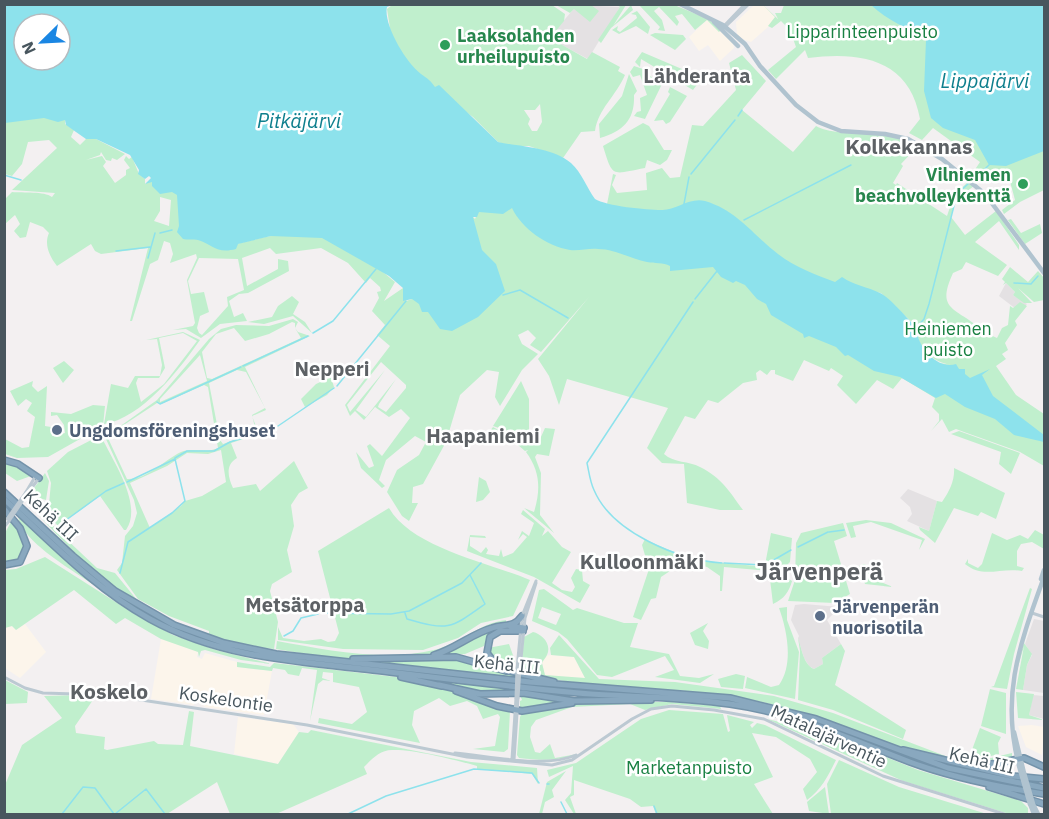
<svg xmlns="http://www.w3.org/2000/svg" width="1049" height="819" viewBox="0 0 1049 819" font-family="'IBM Plex Sans',sans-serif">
<rect width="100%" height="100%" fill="#f3f0f1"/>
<path fill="#fcf5eb" d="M754,5H764L777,19L751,42L742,39L737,34L736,22Z
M708,19L733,43L734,48L720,61L708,45L699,51L689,37Z
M25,624L46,652L20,678L5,668L4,628L12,626L16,630Z
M165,638L198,652L197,657L202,659L205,653L237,662V667L272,671L264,715L206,707L195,701L194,705L151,699L161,639Z
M551,655L574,657L585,678L545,676L542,663L544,656Z
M238,717L293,724L299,732L278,764L234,754Z
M1032,725L1044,727L1042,755L1026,747L1018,726Z"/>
<path fill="#e4e1e3" d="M577,5L620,7L588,59L549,38Z
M1006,283L1015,292L1013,295L1027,304L1020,312L999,296Z
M908,489L937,501L929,531L907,521L912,514L910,507L900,498Z
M804,604L840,607L827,620L841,644L822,658L823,664L814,669L809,666L804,658L798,638L799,636L791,620L795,605Z
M1034,619L1044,621V693L1023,690L1027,665L1032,655L1025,644Z
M1033,695L1044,696V719L1029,715Z"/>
<path fill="#c0efcd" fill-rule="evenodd" d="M672,4L708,19L721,30L719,32L707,20L695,30L682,14L675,16L679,22L677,26L659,7L654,11L662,20L665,31L658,30L660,27L639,5Z
M392,5H552L565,14L564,21L550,38L587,59L592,52L620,67L618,71L625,75C616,96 598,109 595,131L581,132L563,158L529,146H510L498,142L473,117L395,60L387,9ZM540,104L542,122L537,131H532L528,124L530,119L524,110H535Z
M556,5H591L599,11L590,22L574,9L570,13Z
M617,5H626L613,26L631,5L633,10L611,28L601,43L598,40L620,7Z
M763,5L778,19L775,13H781L784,5H1044L1042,150L1044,151V190L1020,202L1004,214L1002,210L1015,200L1008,174H992L982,183L972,174L980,162L933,128L922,140L909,133L920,119C910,59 860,51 808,58L805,50L776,79L768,70L796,47L790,30L781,21L772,28L768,26L775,17Z
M637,11L650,27L648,34L636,26L619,34L612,30L618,26L617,30L620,32L637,18L636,15L631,14Z
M655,33L683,35L686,39L675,50L650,35Z
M642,52L696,75L699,82L693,90L641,59L640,67L635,62Z
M742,55L766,81L742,110L793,152L816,126C840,140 901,126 916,148L901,164L903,166L893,183L896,185L897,183L947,216L954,195L968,182L974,186L955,200L951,217L965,235L996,211L1019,245V250L999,221L975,242L1007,265L998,276L966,262L962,269L953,273C937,308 952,307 976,325C984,330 988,334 997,338L1002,328L1008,325L1010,306L1013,308L1020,302L1027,306L1015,321L1017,325L1005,343L1008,350L1002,354L1006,359L996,366L1016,395L1044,414V466L1020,452L964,432L956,429L949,432L942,419L931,431L939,421V414L932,407L935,398L902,378L893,389L877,380L856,404L837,385L843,376L831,368L829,371L804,360L793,381L775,374V370H771L767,375L760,370L756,373L757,380L743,383L718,403L708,400L695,419L685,416L664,454C674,463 689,461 700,467C722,478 729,491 743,510H720L687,503L684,464L662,463L647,448L668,408L567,379L559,405L549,376L538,359L589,297L541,352L530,345L536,338L528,330L518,335L522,344L538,354L522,370L500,406L495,397L499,372L487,370L460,395L446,442L423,484L413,487L412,503H418L409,521L402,516L387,492L397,470L419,455L426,442L415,436L386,460L379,480L385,486L382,488L361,468L356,452L369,468L374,466L367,446L370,444L382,456L410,418L401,409L389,417L375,407L364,420L355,411L350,416L345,405L390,346L377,335L385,325L372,311L379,298L377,292L381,291L380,287L370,278L366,283L348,263L321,248L276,254L270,248L242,258L247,286L278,269V259L288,261L289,271L248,293L239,294L229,301L234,317L243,313L247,321L220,324L201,338L186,329L173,330L193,326L195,323L187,280L197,258L196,254L170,263L173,254L170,243L164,241L158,260L150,264L132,321H130L148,248L101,254L95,251L91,244L57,266C49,256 44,244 49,233L43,227L30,222L26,237L20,238L14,231L20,224L15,215L5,224V199L12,192C23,193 44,191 52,197L55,193L12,190L57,148L49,140L28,142L22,164L12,176L5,174V122L23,113L65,120V124L74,130L71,137L80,145L86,139H96L125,154L117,160L112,158L111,161L106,160L101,152L100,155L86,160L102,156L106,162L103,166L115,183L126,175V170L130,168L124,160L126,156L129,159L132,157L139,174L145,179V184L156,177L237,244C263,237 292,230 320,235C341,239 379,268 395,282L384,301L403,288L406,301L412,299L469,238L473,217L475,219L478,212L506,203L711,257L847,347L951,365C932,362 916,348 917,327L881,293L847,287L607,204L613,174L616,175L612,185L617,193L647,190L646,173L662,168L670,178L680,177L692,125L703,126L736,90L729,63ZM160,197L171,200L169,226L154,221L160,211ZM199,258L238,259L244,290L227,297L228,306L202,335L199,333L197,328L200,316L209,312L204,292L191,294L188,281ZM381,362L406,385V388L386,412L378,407L379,404L396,379L366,417L356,410L385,370L350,412L347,405Z
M634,66L643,69L661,86L645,119L634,116L637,112L641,111L640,98L647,95L640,75L633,77L630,72Z
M629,74L637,91L634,95C635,119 624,131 600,138L599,124L622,96Z
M670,87L687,96L670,122L666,124L663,120L654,121L670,94L668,92Z
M643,123L649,126L664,150H672L667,160L660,165L647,160L645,168C612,174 613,179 603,146Z
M1005,216L1008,220L1011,219L1021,233L1040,224L1042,233L1025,244Z
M1010,267L1028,282L1038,271L1044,278V300L1034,302L1018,288L1032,303H1024L1013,295L1015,292L1006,283L1003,285L1005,282L1002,279Z
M292,296L299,302L293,314L305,322L312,333L293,316L264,324L248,322L272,317L278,306Z
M293,319L298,322L295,328L298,332L310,336L245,367L266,410L252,416L259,434L231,443L237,458C225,465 228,477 233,488L256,484L260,491L294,461L308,488L299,493L291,505L294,526L287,550L292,572L272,584L270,591L278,622L274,649L246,646L209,637V631L169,616L138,599L117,570L122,563L125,536L133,526L137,513L134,500L105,437L157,400L209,339L221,329L236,325L269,326ZM292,322L295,323V328L301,338L212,379L207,378L202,352L216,334L234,328L245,341L269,334ZM200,355L207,381L160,402V399ZM237,370L246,372L265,408L252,415L256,432L223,444L220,440L209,383ZM204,385L208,387L218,448C206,454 193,447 181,452C164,460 147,480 127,479L107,436L157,403L161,404ZM221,450L226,482L202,496L185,501L181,506L150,528L130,483L167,466L187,453L208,454Z
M183,332L200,340C179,370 142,418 104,424L111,384L128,388L135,376H160L162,365L157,339L146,340ZM183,333L197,341L164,384L141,402L136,383L138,378H159L165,368L159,338Z
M64,361L74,370L63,383L53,368Z
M331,377L334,387L327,395L305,407L301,399L316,384Z
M33,381L32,386L38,392L47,386L45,426L51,427L52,436L65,433L64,425L57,415L51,416V412L71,414L93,405L105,406L103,426L48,457L17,458L5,454V439L22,448L29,447L35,417L27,411L32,403L26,399L18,406L10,391Z
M521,381L529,399V434L539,435L538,439H540L545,428L555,429L549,456L537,454L535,457L541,473L540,515L554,533L524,508L534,512C541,489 540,471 526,452L528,450L525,451L511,439L490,431L493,427L502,432L522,436L493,426Z
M959,431L1020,453L1011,474L999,464L1001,452L951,434Z
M97,437L102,438C114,463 143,505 126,530H124L100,496L58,526L48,514L51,483L47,471L68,452Z
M4,461L16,465L31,476L17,481L5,473Z
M954,468L1005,493L996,519L981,512L978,516L954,508L935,543L920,530L919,527L929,531L937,501L942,502C950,491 955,479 954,468Z
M45,473L49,481L46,500L29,495Z
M479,477L486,481L490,492L483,500L476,502Z
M27,498L45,503L47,518L63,536L97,568L115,573L137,600C116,596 35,517 27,498Z
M389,508C412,548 490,563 530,580L513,616L481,623L458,638L423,650L343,649L278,640V627L283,638L304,641L321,639L328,642L335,641L339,633L318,551Z
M523,510L545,529L542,536L548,531L562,547L571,552L552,583L562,590L572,592L575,587L571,578L576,569L582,570L583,581L590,585L580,603L534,577L467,551L470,535L485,536L486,538L470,537V546L481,553L486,547L488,550L489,548L486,554L499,556L501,549L503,557L513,553L527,537L523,534L518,540L522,531L529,536L534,523L521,514Z
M18,515L94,585C74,571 20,541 18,515Z
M12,520L25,545L19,561L4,563L5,533Z
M866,520L891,523L925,539L919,550L922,540L871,522L853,526L856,537L851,538L846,523Z
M843,523L847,536L834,541L850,594L835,603L788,601L795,580L796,543L801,533Z
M1035,530L1044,535V549L1032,542L1021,544L1017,551V566L1024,568L1022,571C1001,567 983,579 965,564L968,559V563L978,568L982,564L992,533L1007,540L1020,535L1028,539Z
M771,533L792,538L790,562L782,570L783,575L792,581C789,592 784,599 773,604L769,571L724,567L722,591H720V576L707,567L685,561L661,577L656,598L651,599L641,620L633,617L649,569L642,545L645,539C689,561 709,562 757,566L765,565Z
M45,557L136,615L173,635L216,650L272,664L241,660L205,650L201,651L199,657L198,652L161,639L125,618L116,624L74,590L16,630L12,626L5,628V570L16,569Z
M864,564L874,568L871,578L893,587L865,584L859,566Z
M1030,588L1032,589L1014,654L1007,689L991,687L994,686Z
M544,589L573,610L577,608L624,623H638L630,647L669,654L680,676L699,678L714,674L700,683L655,677L674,670L665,656L612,677L597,675L567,639L558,632L532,621L539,590ZM542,607L561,614L556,625L538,618Z
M787,607V620L799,652L795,699L745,688L747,677L771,687L779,685C794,664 787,630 779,608Z
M506,620V624C482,634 457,647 433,654C385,666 323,657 276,649L277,641C327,650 384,662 434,650C460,644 479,623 506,620Z
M1030,622L1024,643L1032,654L1027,665L1023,690L1016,689L1024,646L1016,674L1014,698L1015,673Z
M708,623L703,631L709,641L708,649L695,645L690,633Z
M505,628L488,637L484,646L465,654L437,656C460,648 481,630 505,628Z
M533,632C542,634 552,644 547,655C546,658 543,660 542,663L545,675L585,678L574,657L551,655L550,648L559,635L599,679L675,682L774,696L833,713L948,757L983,760L1012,753V759C923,774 842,717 757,701C679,685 599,690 521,674L524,637Z
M798,638C802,649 803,664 814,669L823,664L822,658L841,644L845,651L835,685L906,730L903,739L833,710L798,700L800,651Z
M509,644L515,661L514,672L495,662L488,648Z
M461,659L514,675L513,678L364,661Z
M237,662L270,667L274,663L396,677L442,688L510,711L508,749L504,752L473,749L495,746L500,717L498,714L483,719L477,706L467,701L450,706L439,698L414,711L412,725L420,743L318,723L319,718L352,724L367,712L359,687L333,682V673L323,672L322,678L331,681L323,680L318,684L310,721L317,670L302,668L299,676L288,674L285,670L273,668L272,671L237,667Z
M736,674L745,676L743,689L721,687L718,679Z
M407,676L513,688L512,692L483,693Z
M5,680L28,692L27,703L5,704Z
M990,689L1006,693V734L981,726Z
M1016,692L1034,694L1029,715L1044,720L1018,718Z
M81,695L95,697L75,726L76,733L105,737L104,749L107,750L154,741L158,744L183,745L189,711L194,712L190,746L278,764L299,732L308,733L311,730L471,762L537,768L538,784L532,774L477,769V766C456,760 413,749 392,750C380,750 372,759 364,767L367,774L276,814H230L217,782L167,814H5V785L22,745L62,718L44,696Z
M520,695L568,702L520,709V701L522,700Z
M622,702H670L720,706L721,709L672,704L645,710L630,704L572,707L536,720L531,727L530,737L535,752L540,753L550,744L555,758L577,754C557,762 540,760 519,758L517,755L520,717L522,713L570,705Z
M669,710L723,714L728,732L730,731L727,715L754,722L750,725L752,728L757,723L765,725L836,760C828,776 822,789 807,800L803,789L817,772L810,759L776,737L752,733L773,777L754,784L773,814H656L653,806L641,807L630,799L574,780V795L570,797L576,814H574L565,800L571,793L573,766L549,777L547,770L576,763L641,719Z
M767,719L826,733L918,770L1021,801L1028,808V814H1009L903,781Z
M980,728L1001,737L998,743L999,754L983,758H969Z
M839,760L899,787L987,814H831L827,784Z
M566,771L552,790L554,797L545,802L542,814H539L547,782Z
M825,787L829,814L809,811L807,802Z"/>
<path fill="#8de2ec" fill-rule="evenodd" d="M5,4L392,5L387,7C383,23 405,62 421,74C427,78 431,81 435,87L439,85L498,142C521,147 551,147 571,163C582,173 587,188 595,199C606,206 647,210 661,210C675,211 689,197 705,201C738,211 752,234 778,254C795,267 816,275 835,282L842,277C853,285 868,287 880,293C888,296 907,318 914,325C918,328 916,332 918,337C923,352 939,369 956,364L959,369H965V374L970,378L990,369L982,375L993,396L1044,435V442L1014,435L995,419L965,407L945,394L936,398L900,377L874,371L848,355L845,356L836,347L809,336L804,338L803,334L771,315L766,304L757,299L745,285L736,281L733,283L721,277L713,267L670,271V266C663,262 655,264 647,262C631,259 615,249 598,249C589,248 580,251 570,250C547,246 522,229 512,208L503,214L479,212L477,217H473L482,250L496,264L505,291L478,317L452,331L440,329L428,312H422L419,304L412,299L403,301V288L389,276L322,238L271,236L238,244L236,249C217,254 213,245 198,240C194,239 187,240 183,239L177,232L179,226L177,195L172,192L160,194L152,186V182L145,184L151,178L149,176L145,179L138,174L139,170L130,155L96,139H86L66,125L65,120L58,122L44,118L5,123ZM24,24H60V60H24Z
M871,5H1044V151L1006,166L989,165L975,140L943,128L931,118L924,91L926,40C907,27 888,21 871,5Z"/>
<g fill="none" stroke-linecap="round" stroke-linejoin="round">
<path stroke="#8de2ec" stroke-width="1.5" d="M738,116L742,110
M691,174L735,120
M4,175L21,180
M972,181L989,165
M684,204L689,177
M744,220L851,165
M160,233L172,230
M116,251L150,247
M148,258L155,233
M1014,283L1031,284L1038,276
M503,295L520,290L568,318
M695,299L717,271
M693,302L587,463C589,472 590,482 594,490C612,533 679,560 722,563
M917,327L924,319L929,304L957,194L968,184
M313,333L333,321L376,269
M243,366L308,336
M337,386L406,301
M157,402L160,404L241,367
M278,426L334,388
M175,458L187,451H214L230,442L274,428
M62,523L106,491L124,483
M829,532L844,530
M798,547L828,532
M724,563L765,565L791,550
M120,573L128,542L172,513L185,501L175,459L127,482
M321,613L391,614L409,611L462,583L481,563
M405,613L407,619C449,631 450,629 485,604L470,575
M284,636L293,631L301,618L318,614
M547,784H549
M561,802L567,814
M654,806L657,814
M62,814L83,787L95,788L114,814
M115,814L146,789L165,814
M348,814L386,796L474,769L532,773L539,783"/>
<defs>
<path id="highway" d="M4,460L18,464L39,478
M4,492L73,556L115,591L174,625L224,643L276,654L530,682L730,698L816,719L948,768L1044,788
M4,499C51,542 94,588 150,619C217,656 290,661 365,669C440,678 516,688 591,694C638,697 684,697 730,704C794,713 850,739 910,762C953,778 999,787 1044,794
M4,509L20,528L27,546L20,562L4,565
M510,626L524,628
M434,655C455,649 471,634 492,628C504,624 514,628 522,616
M353,659L456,657L506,671
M497,666L487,653L490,637L500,631H523
M505,670L554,682
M401,677L442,686
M439,685L480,694L523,693L574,701L651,700
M456,691L497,706L522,711L572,703
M903,750L1012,776L1044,779
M973,764H992L1024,758L1044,767
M989,787L1044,804"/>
</defs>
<use href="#highway" stroke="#7493aa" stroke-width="8"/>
<path stroke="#bcc9d2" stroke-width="3" d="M723,27L745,4
M724,28L749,4
M26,492L35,477
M28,493L39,478
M4,527L9,521
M1032,613L1044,617
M517,669L522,616L536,581
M520,669L525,618L536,583
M4,677L25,688L43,693L108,695L307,725L467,757L552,765L572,760L632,719L651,709L672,706L714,710L764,719L883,776L1004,814
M455,753C491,756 544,769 576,755
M512,759L516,698
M514,760L518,698"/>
<path stroke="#b0c3cf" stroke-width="4.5" d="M680,4L723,25L745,44L760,66L796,105L818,122L841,131L885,134L908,139L942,159L985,194L1044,273
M714,22L738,46
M1041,579L1044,570
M1014,732L1024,773
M1021,773C999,699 1019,646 1044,577
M1030,804L1034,814
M1033,804L1038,814"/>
<use href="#highway" stroke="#89a8bf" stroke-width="5"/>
<path stroke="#bcc9d2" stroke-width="3" d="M7,519L26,492
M9,521L28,493
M516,698L517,669
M518,698L520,669"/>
<path stroke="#b0c3cf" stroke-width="4.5" d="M1021,773L1030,804
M1024,773L1033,804"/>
</g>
<g fill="#2e9e5b" stroke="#fff" stroke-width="2">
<circle cx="445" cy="45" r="6"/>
<circle cx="1023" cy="184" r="6"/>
</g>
<g fill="#5c6f8a" stroke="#fff" stroke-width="2">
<circle cx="57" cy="430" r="6"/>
<circle cx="820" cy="616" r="6"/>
</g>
<g text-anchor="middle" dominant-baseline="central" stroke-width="5" stroke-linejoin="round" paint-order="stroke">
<g font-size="18" fill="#188042" stroke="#fff">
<text x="862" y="31">Lipparinteenpuisto</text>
<text x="948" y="328">Heiniemen<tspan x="948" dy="21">puisto</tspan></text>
<text x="689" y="767">Marketanpuisto</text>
</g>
<g font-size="18" font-weight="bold" fill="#27864d" stroke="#fff" text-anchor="start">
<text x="457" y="35">Laaksolahden<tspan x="457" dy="21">urheilupuisto</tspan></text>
<text x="1011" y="174" text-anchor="end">Vilniemen<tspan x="1011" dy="21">beachvolleykenttä</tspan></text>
</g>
<g font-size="18" font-weight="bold" fill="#4e5e75" stroke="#fff" text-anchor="start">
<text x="69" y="430">Ungdomsföreningshuset</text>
<text x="832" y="606">Järvenperän<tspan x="832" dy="21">nuorisotila</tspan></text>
</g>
<g font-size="18" fill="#48565e" stroke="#fff">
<text transform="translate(51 515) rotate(43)">Kehä III</text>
<text transform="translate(507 664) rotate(6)">Kehä III</text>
<text transform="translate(226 699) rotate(8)">Koskelontie</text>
<text transform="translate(829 736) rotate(25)">Matalajärventie</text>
<text transform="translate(982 760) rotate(13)">Kehä III</text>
</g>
<g font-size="20" font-weight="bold" fill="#5d6165" stroke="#fff">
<text x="697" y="75">Lähderanta</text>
<text x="332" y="368">Nepperi</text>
<text x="483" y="435">Haapaniemi</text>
<text x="305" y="604">Metsätorppa</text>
</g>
<g font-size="20" font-style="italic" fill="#0e7f8d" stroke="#fff">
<text x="985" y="80">Lippajärvi</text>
<text x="299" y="120">Pitkäjärvi</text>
</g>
<g font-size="21" font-weight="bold" fill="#5d6165" stroke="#fff">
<text x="909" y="146">Kolkekannas</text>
<text x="642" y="561">Kulloonmäki</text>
<text x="109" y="691">Koskelo</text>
</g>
<g font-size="24" font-weight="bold" fill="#5d6165" stroke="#fff">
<text x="819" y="571">Järvenperä</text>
</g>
</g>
<rect width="1049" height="819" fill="none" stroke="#48565e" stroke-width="12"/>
<g transform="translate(42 42) rotate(246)"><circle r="28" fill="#ffffff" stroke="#b6bbbf" stroke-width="1.5"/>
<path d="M0-4.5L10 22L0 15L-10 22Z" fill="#1a86e3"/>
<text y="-9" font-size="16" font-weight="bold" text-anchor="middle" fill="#48565e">N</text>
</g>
</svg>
